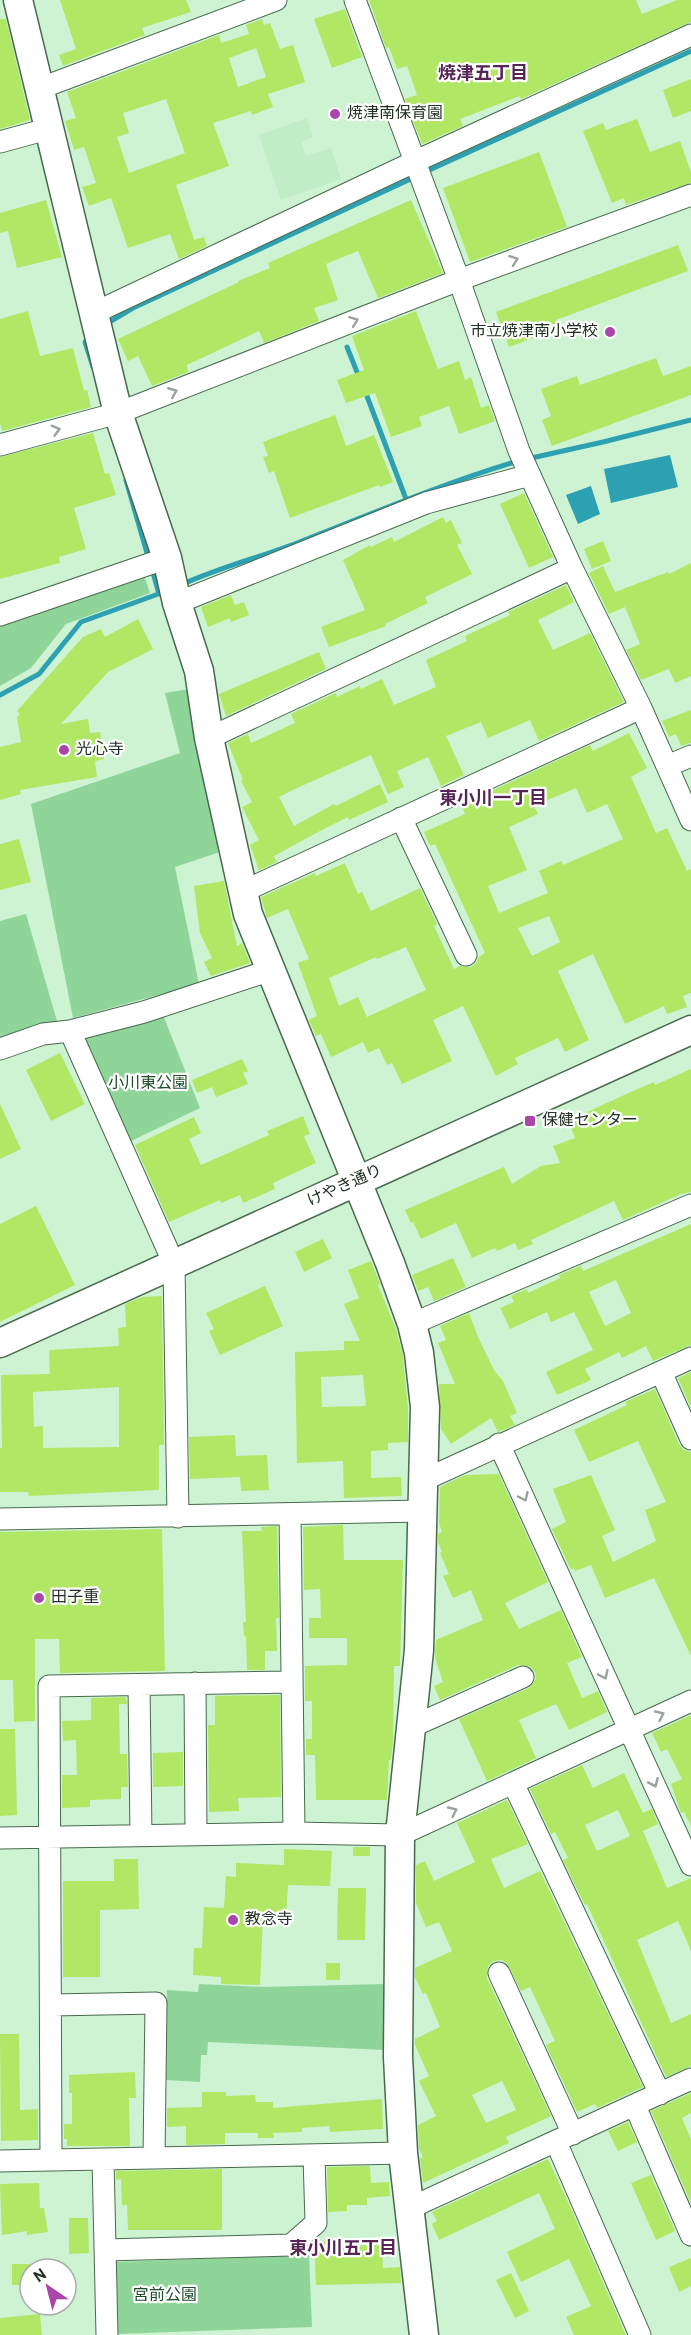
<svg xmlns="http://www.w3.org/2000/svg" width="691" height="2335" viewBox="0 0 691 2335" font-family="Overpass,'Noto Sans JP',sans-serif">
<rect width="100%" height="100%" fill="#cef3d3"/>
<path fill="#c0ecc6" d="M307,118L313,137L301,142L306,156L331,148L341,179L281,200L259,135Z"/>
<path fill="#8fd59a" d="M144,575L150,593L66,624L31,668L0,686V625Z
M189,689L220,852L175,867L199,984L73,1018L31,804L180,753L165,693Z
M26,914L57,1021L0,1036V921Z
M163,1015L200,1108L129,1142L85,1037Z
M199,1984L263,1987L384,1984V2050L208,2042L207,2055H201L200,2082L166,2080L167,1990L198,1992Z
M309,2255L312,2327L116,2334L114,2262Z"/>
<path fill="#2da1b1" d="M670,455L678,487L611,503L604,469Z
M591,486L600,514L578,524L566,495Z"/>
<g fill="none" stroke-linecap="round" stroke-linejoin="round">
<path stroke="#2da1b1" stroke-width="5" d="M425,172L691,51
M106,324L133,308L417,176
M89,337L85,342L93,367
M347,347L359,377
M365,391L406,499
M527,459L603,442L691,420
M126,480L149,560
M152,569L159,594
M181,585C220,567 262,557 302,541C374,513 444,483 518,461
M0,695L39,674L81,622L161,593"/>
</g>
<path fill="#b0e765" fill-rule="evenodd" d="M60,0H186L191,12L142,28L145,35L63,66L59,55L76,49Z
M369,0H636L642,14L677,0H691V22L521,99L520,96L460,119L463,126L422,144L405,99L417,95L407,66L397,69L389,47L386,48Z
M345,9L362,57L332,68L314,19Z
M0,19H6L30,120L0,129Z
M262,19L264,25L270,23L280,49L293,45L305,82L268,94L273,107L252,115L251,111L213,123L229,166L176,185L194,240L204,237L207,246L179,259L170,234L128,248L111,198L89,206L82,187L96,183L84,147L74,150L65,121L76,118L67,92L219,35L221,43L249,34L246,25ZM256,48L266,77L238,87L229,58ZM166,99L185,153L129,173L117,137L129,133L123,113Z
M691,79V111L673,118L663,90Z
M637,119L650,152L680,141L691,172V183L626,205L624,198L612,203L583,131L603,123L606,130Z
M539,152L567,227L470,262L443,188Z
M46,200L62,257L17,268L8,231L0,233V213Z
M411,200L443,273L378,298L358,251L326,264L338,300L314,308L319,321L264,343L259,331L187,365L188,372L152,386L138,356L128,361L118,339L239,282L238,281L270,268L268,263Z
M678,245L688,271L556,320L559,328L509,347L496,312Z
M28,311L40,356L73,348L84,391L87,390L91,407L2,431L0,423V319Z
M416,311L438,369L459,361L465,380L471,377L481,408L489,405L495,421L459,434L449,406L419,417L422,426L391,437L375,393L346,403L337,380L364,370L352,336Z
M656,358L663,376L691,366V395L552,446L542,420L551,416L541,389L577,376L580,385Z
M335,415L346,446L374,435L393,482L380,487L379,485L290,518L274,471L269,473L263,457L268,456L263,442Z
M93,433L105,474L109,473L116,495L74,508L86,549L59,557L60,563L0,579V457Z
M524,493L553,557L529,568L500,504Z
M443,517L446,523L451,520L462,543L457,545L472,574L425,597L428,603L385,624L386,626L329,647L321,627L365,610L343,560L370,545L371,547L392,537L394,542Z
M603,541L611,561L592,569L584,549Z
M691,563V676L675,683L669,669L641,680L626,650L640,644L625,607L609,614L589,573L603,566L615,592L668,572L669,574Z
M566,585L574,602L538,620L553,650L590,633L624,702L539,741L530,720L488,738L481,722L446,736L464,775L441,786L428,757L397,771L404,787L388,794L371,755L297,788L279,797L294,826L334,804L336,806L380,784L388,802L349,820L348,817L320,831L274,856L277,862L259,870L250,845L259,840L242,807L252,802L241,781L243,780L228,743L248,734L251,743L295,723L291,714L336,693L337,697L360,686L361,689L382,679L394,705L436,687L426,660L467,641L465,636L510,615L508,612Z
M231,595L235,605L244,602L249,615L231,622L230,618L208,627L201,607Z
M138,619L153,649L108,672L61,724L88,719L90,733L100,732L104,759L95,761L97,777L20,790L21,794L0,800V747L21,742L17,717L20,714L17,711L83,637L101,629L105,637Z
M319,652L326,669L226,716L219,694Z
M691,710V743L681,746L676,734L669,737L662,721Z
M629,733L647,768L631,777L656,833L667,828L687,871L691,869V993L683,996L687,1007L667,1014L664,1006L625,1024L593,954L558,971L589,1040L565,1052L558,1038L515,1058L518,1064L496,1076L463,1006L433,1020L452,1061L402,1084L392,1063L387,1065L379,1048L368,1053L363,1042L331,1057L321,1034L316,1036L309,1020L317,1016L298,963L309,959L288,909L267,918L261,897L315,873L316,876L345,863L358,894L362,892L371,911L420,888L437,924L434,926L454,969L460,966L471,967L476,963L479,957L485,953L435,844L430,846L424,832L465,814L461,805L590,745L593,751ZM576,788L587,813L607,804L623,839L563,865L561,861L539,871L548,893L499,913L488,886L527,870L509,827L538,814L534,806ZM549,916L560,942L532,956L518,928ZM406,947L426,990L367,1017L358,997L339,1006L329,978L376,957L377,959Z
M19,839L31,882L0,890V844Z
M224,881L237,946L242,943L250,963L211,976L204,962L212,958L200,933L194,886Z
M60,1053L85,1104L51,1121L26,1070Z
M242,1059L248,1071L243,1073L248,1084L216,1097L212,1087L197,1093L192,1080Z
M691,1069V1192L681,1194L623,1220L614,1201L531,1240L533,1244L518,1250L515,1243L497,1251L495,1248L472,1258L456,1223L421,1239L413,1222L411,1223L405,1210L504,1167L512,1184L541,1166L560,1163L553,1146L575,1138L569,1123L588,1114L587,1112L633,1091L654,1082L655,1085Z
M0,1104L21,1149L0,1159Z
M303,1116L310,1134L304,1136L316,1163L273,1183L275,1189L243,1203L240,1195L221,1203L220,1200L169,1222L135,1145L194,1117L201,1133L189,1139L201,1165L269,1135L267,1131Z
M36,1206L75,1285L0,1322V1224Z
M691,1224V1345L653,1361L646,1346L622,1358L619,1352L585,1369L591,1380L557,1395L546,1372L593,1350L574,1312L551,1322L547,1312L510,1329L500,1308L514,1302L511,1296L527,1289L528,1293L560,1278L559,1275L581,1266L583,1271ZM616,1280L631,1313L605,1326L589,1292Z
M323,1239L332,1258L304,1272L295,1252Z
M453,1258L466,1287L434,1301L428,1287L418,1291L412,1275Z
M371,1261L380,1284L378,1285L396,1329L403,1356L408,1408V1442L388,1443V1450L371,1451V1478L401,1477L402,1496L344,1498L343,1461L297,1463L295,1352L344,1350V1341H360L344,1304L359,1298L348,1270ZM363,1375L366,1406L322,1407L321,1377Z
M265,1286L283,1326L220,1355L209,1331L214,1329L206,1313Z
M162,1296L164,1445H159V1490L29,1496L28,1492H0V1448H2L1,1375L50,1374L49,1350L119,1346L118,1328L126,1327L125,1304L142,1297ZM119,1387V1447L43,1448V1426L34,1427L33,1392Z
M469,1313L478,1337L494,1370L503,1381L517,1413L510,1416L515,1425L498,1432L491,1418L451,1444L441,1429L439,1384H455L438,1343L446,1340L440,1326Z
M691,1372V1408L678,1378Z
M655,1389L679,1444L684,1450L691,1452V1656L654,1578L605,1598L591,1565L575,1571L574,1568L571,1570L552,1529L566,1522L553,1489L591,1475L615,1530L602,1536L613,1562L656,1541L645,1510L666,1502L638,1441L589,1462L574,1430L627,1405L625,1402Z
M235,1435L236,1456L267,1455L269,1490L241,1491L240,1477L190,1479L189,1437Z
M499,1474L548,1582L505,1603L519,1629L561,1610L582,1657L567,1663L582,1698L598,1691L607,1712L569,1730L556,1704L519,1720L536,1758L487,1781L459,1719L529,1688L536,1679L535,1672L530,1666L518,1665L440,1700L434,1686L443,1682L435,1658L436,1640L483,1620L471,1590L453,1598L443,1576L449,1574L440,1553L442,1552L438,1542V1534L442,1532L439,1523L440,1487L465,1475Z
M343,1525L344,1560H403L400,1666H394L393,1742L391,1760H389L387,1800H316L315,1755H306V1739H312V1701H305V1666L347,1665V1638H309V1618H321L320,1589L304,1590L303,1527Z
M277,1526L279,1618H276L277,1651H265V1670H247L246,1636L244,1637L243,1622H246L242,1531H262L261,1527Z
M162,1529L165,1671L60,1673L59,1639H35V1721L14,1722L13,1680H0V1532Z
M280,1695L281,1797L238,1798L239,1811L209,1812L208,1725H215V1696Z
M126,1697L127,1704H119L120,1754H127L128,1787H121V1799L90,1800V1807L62,1808V1775H77L76,1740L63,1741L62,1721L91,1720V1698Z
M691,1715V1826L684,1812L681,1813L671,1784L682,1779L667,1749L661,1752L652,1733Z
M0,1729H15L17,1815L0,1816Z
M183,1752V1786L153,1787V1753Z
M582,1765L593,1788L624,1773L643,1813L652,1809L658,1824L643,1831L667,1888L691,1878V1951L678,1921L637,1940L671,2023L691,2014V2066L666,2077L587,1904L585,1905L563,1860L568,1858L555,1832L551,1834L530,1789ZM618,1810L630,1836L597,1851L585,1825Z
M507,1800L528,1844L491,1859L504,1888L540,1871L643,2087L597,2108L595,2104L577,2112L546,2045L555,2041L530,1987L521,1991L507,1963L501,1960L494,1961L488,1966L487,1978L551,2116L506,2137L509,2143L423,2183L420,2158L423,2157L419,2148L418,2125L436,2116L419,2081L429,2076L415,2045V2039L440,2027L426,1993L423,1994L415,1977V1968L452,1951L439,1922L426,1927L416,1903V1865L425,1861L434,1881L475,1862L457,1823ZM502,2081L516,2110L486,2123L472,2095Z
M353,1847H370V1856H353Z
M284,1849L332,1851L330,1886L288,1885L286,1917L263,1916L260,1985L221,1984V1977L193,1975L194,1948H202L204,1907L224,1908L226,1876L236,1877V1863L284,1865Z
M114,1859H138L139,1909L100,1910V1977H63V1881H114Z
M338,1888H366L365,1940H337Z
M326,1963H340V1980H326Z
M0,2034H19L20,2110L38,2109V2140L1,2141Z
M135,2072L136,2098H129L130,2146H67V2139H64V2124H72V2093H69V2075Z
M202,2092H226V2096L255,2095L256,2102H273V2108L382,2099L383,2129L330,2132L329,2126L302,2128V2132L273,2133L274,2138H258V2133H225V2144L186,2145V2126L167,2127V2108L202,2107Z
M691,2093V2113L682,2118L691,2139V2203L651,2111Z
M628,2122L637,2142L618,2151L608,2131Z
M548,2159L569,2204L626,2335H574L566,2317L591,2306L569,2259L521,2282L507,2252L555,2229L539,2193L439,2240L432,2224L437,2221L432,2212Z
M370,2166L371,2183L389,2182L390,2196L367,2198V2205H347V2211L328,2212L327,2167Z
M222,2169V2230H128L127,2205H122L121,2179L116,2180V2171Z
M651,2175L675,2231L656,2240L631,2183Z
M39,2183L40,2208H44L48,2232L27,2235V2231L2,2235L0,2184Z
M69,2218H88L89,2253L69,2254Z
M340,2239V2246L382,2245L383,2268L400,2267L401,2283L316,2285L314,2242Z
M691,2258V2286L679,2292L669,2267Z
M12,2264H30V2285H12Z
M511,2273L529,2311L515,2318L496,2280Z
M40,2314L42,2335H0V2318Z"/>
<g fill="none" stroke-linecap="round" stroke-linejoin="round">
<defs>
<path id="street" d="M355,0L459,280L519,451L572,568L641,708L691,820
M41,88L276,0
M0,142L51,128
M94,313L414,162L691,35
M0,445L118,413L459,280L691,195
M177,603L426,503L530,475
M0,615L167,558
M209,738L572,568
M667,766L691,756
M401,818L466,955
M244,891L641,708
M70,1031L174,1264L178,1517
M0,1049L43,1034L70,1031L144,1012L271,970
M412,1324L691,1205
M661,1372L691,1439
M499,1444L691,1865
M424,1480L691,1358
M290,1514L294,1833
M0,1519L422,1511
M195,1683L196,1834
M139,1685L141,1835
M411,1727L523,1677
M513,1783L660,2094
M0,1838L294,1833L400,1835L691,1701
M499,1973L573,2134
M52,2005L156,2003L154,2158
M635,2106L691,2235
M556,2142L640,2335
M51,2159L49,1686L292,1682
M103,2159L107,2335
M0,2161L403,2153
M410,2208L691,2079
M105,2250L291,2245L316,2223L314,2156"/>
<path id="secondary" d="M18,0L118,413L167,558L177,603L199,671L209,738L248,914L390,1263L412,1324L419,1353L425,1407L419,1650L400,1835L398,2057L403,2153L424,2335
M0,1343L691,1030"/>
</defs>
<use href="#street" stroke="#48694d" stroke-width="23"/>
<use href="#secondary" stroke="#48694d" stroke-width="31"/>
<use href="#street" stroke="#fff" stroke-width="21"/>
<use href="#secondary" stroke="#fff" stroke-width="28"/>
</g>
<defs><path id="oneway-chevron" d="M-2-3.5L2.5 0L-2 3.5" fill="none" stroke-width="1.6" stroke-linecap="round" stroke-linejoin="round" transform="scale(1.5)"/></defs>
<g stroke="#9ba29c">
<use href="#oneway-chevron" transform="translate(514 260) rotate(-20)"/>
<use href="#oneway-chevron" transform="translate(354 321) rotate(-21)"/>
<use href="#oneway-chevron" transform="translate(173 392) rotate(-22)"/>
<use href="#oneway-chevron" transform="translate(56 430) rotate(-15)"/>
<use href="#oneway-chevron" transform="translate(524 1497) rotate(65)"/>
<use href="#oneway-chevron" transform="translate(604 1675) rotate(65)"/>
<use href="#oneway-chevron" transform="translate(660 1715) rotate(-25)"/>
<use href="#oneway-chevron" transform="translate(654 1783) rotate(66)"/>
<use href="#oneway-chevron" transform="translate(453 1811) rotate(-25)"/>
</g>
<g fill="#ab45a9" stroke="#fff" stroke-width="2">
<circle cx="335" cy="114" r="6"/>
<circle cx="610" cy="332" r="6"/>
<circle cx="64" cy="750" r="6"/>
<rect x="524" y="1115" width="12" height="12" rx="3"/>
<circle cx="39" cy="1598" r="6"/>
<circle cx="233" cy="1920" r="6"/>
</g>
<g text-anchor="middle" dominant-baseline="central" stroke-width="4.5" stroke-linejoin="round" paint-order="stroke">
<g font-size="16" fill="#213024" stroke="#fff" text-anchor="start">
<text x="347" y="114">焼津南保育園</text>
<text x="598" y="332" text-anchor="end">市立焼津南小学校</text>
<text x="76" y="750">光心寺</text>
<text x="542" y="1121">保健センター</text>
<text x="51" y="1598">田子重</text>
<text x="245" y="1920">教念寺</text>
</g>
<g font-size="16" fill="#1f4d29" stroke="#fff">
<text x="148" y="1084">小川東公園</text>
<text x="165" y="2296">宮前公園</text>
</g>
<g font-size="16" fill="#213024" stroke="#fff">
<text transform="translate(345 1186) rotate(-24)">けやき通り</text>
</g>
<g font-size="18" font-weight="bold" fill="#562455" stroke="#fff">
<text x="483" y="74">焼津五丁目</text>
<text x="493" y="799">東小川一丁目</text>
<text x="343" y="2249">東小川五丁目</text>
</g>
</g>
<g transform="translate(48 2287) rotate(325)"><circle r="28" fill="#ffffff" stroke="#a6aca7" stroke-width="1.5"/>
<path d="M0-4.5L10 22L0 15L-10 22Z" fill="#ab45a9"/>
<text y="-9" font-size="16" font-weight="bold" text-anchor="middle" fill="#213024">N</text>
</g>
</svg>
